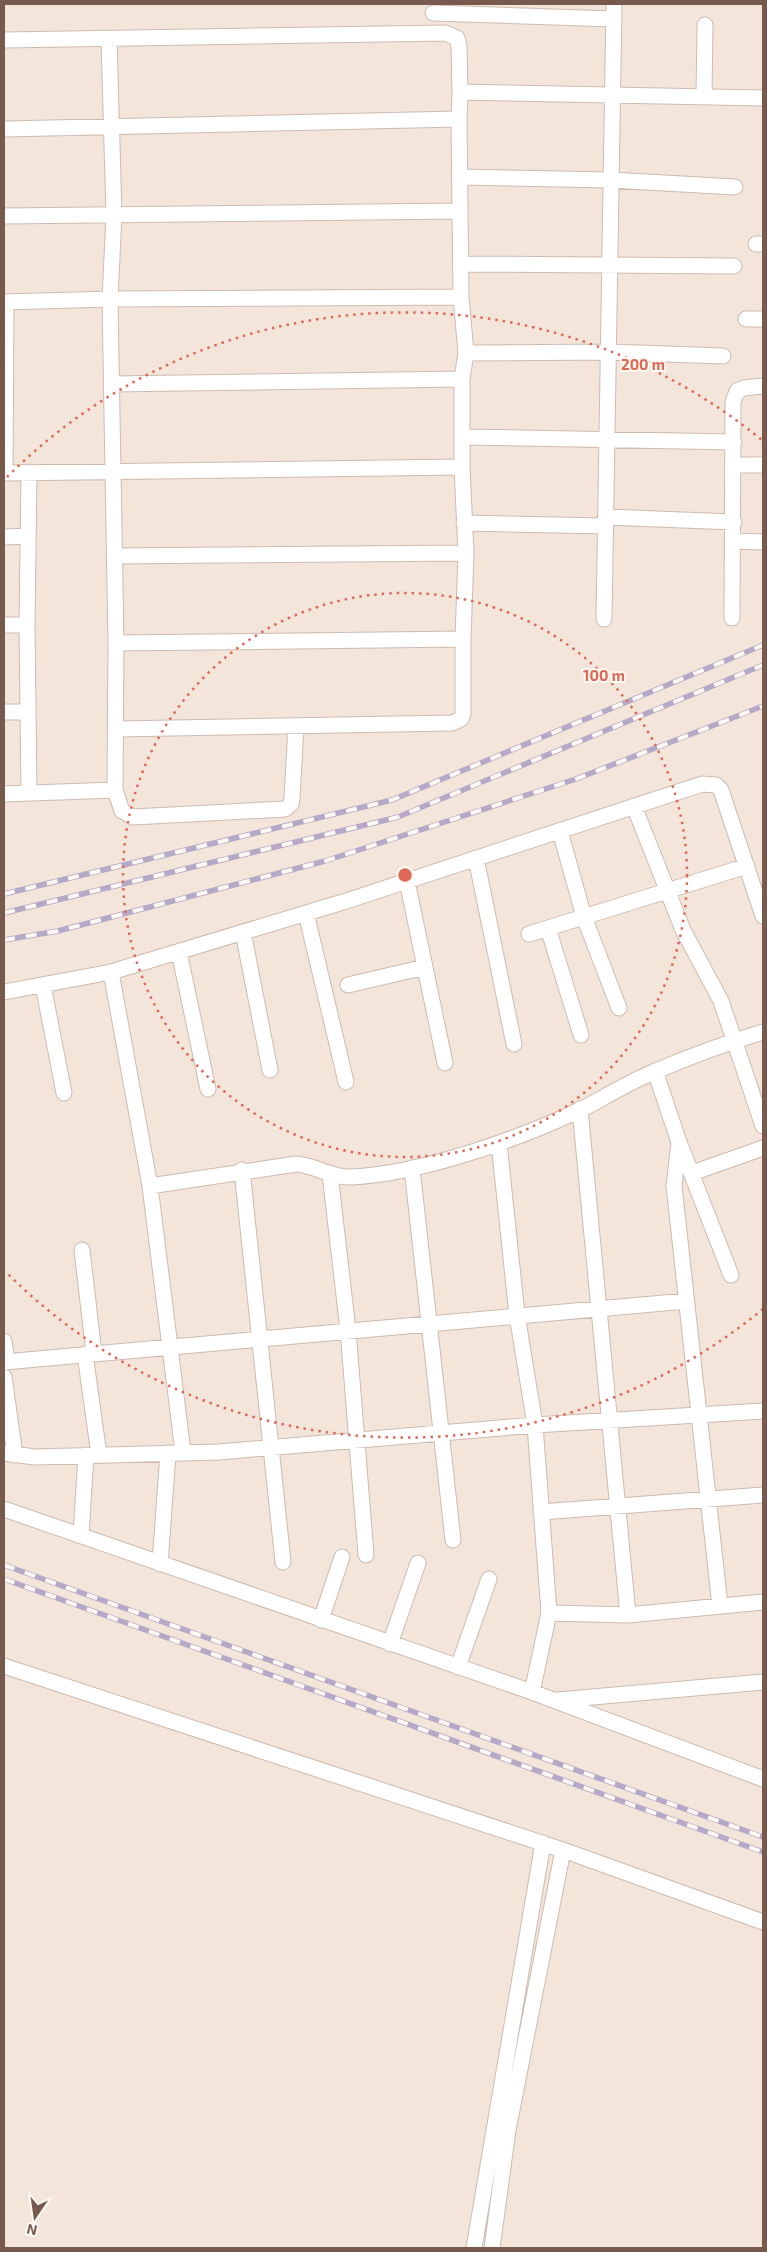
<svg xmlns="http://www.w3.org/2000/svg" width="767" height="2252" viewBox="0 0 767 2252" font-family="'Exo 2',sans-serif">
<rect width="100%" height="100%" fill="#fcf4eb"/>
<path fill="#f3e5da" d="M4,4H763V2248H4Z"/>
<g fill="none" stroke-linecap="round" stroke-linejoin="round">
<defs>
<path id="minor" d="M433,13L614,19
M4,40L445,33L457,38L459,46L460,92
M109,40L114,215L110,299L116,643
M704,97L705,25
M4,129L459,119
M460,177L611,180L735,187
M4,216L460,211
M756,244H763
M461,264L734,266
M4,302L110,299L461,297
M746,319H763
M466,353L609,352L723,356
M111,384L462,379
M464,437L734,442
M734,465H763
M4,473L462,467
M5,473L6,302
M29,473L27,625L29,793
M606,517L734,522
M464,523L605,526
M4,537L28,536
M733,541L763,542
M114,556L466,553
M732,618L733,402L737,391L744,388L763,386
M604,619L614,4
M4,625H27
M4,712H28
M117,729L452,723L461,719L463,714V639
M115,790L122,811L133,817L285,809L291,804L292,798L296,726
M4,794L115,790L116,643L463,639L466,553L462,467V379L466,353L461,297L459,119L460,92L763,98
M634,806L683,930L721,1001L763,1126
M560,831L584,917L619,1008
M476,858L514,1044
M407,881L445,1063
M306,913L346,1082
M548,928L581,1035
M243,932L270,1070
M529,934L747,866
M179,952L208,1089
M111,972L150,1186L183,1452
M43,985L64,1093
M348,985L425,967
M4,992L111,972L343,902L702,784L716,785L721,790L763,916
M655,1071L679,1142L731,1275
M580,1109L628,1615
M679,1142L674,1186L720,1606
M499,1143L517,1315L535,1425L549,1613L532,1692
M412,1168L453,1540
M242,1170L283,1562
M692,1173L763,1148
M330,1174L348,1330L366,1555
M150,1186L296,1164C315,1165 331,1178 351,1177C420,1174 519,1139 582,1109C607,1096 631,1081 656,1071C691,1056 727,1043 763,1032
M82,1250L94,1354
M4,1341L7,1362
M85,1354L99,1455
M4,1362L686,1301
M4,1377L15,1455
M4,1453L35,1457L219,1452L535,1425L763,1411
M4,1509L532,1692L763,1779
M541,1512L763,1495
M81,1536L86,1455
M160,1564L168,1453
M549,1613L628,1615L763,1602
M321,1620L342,1557
M390,1644L418,1563
M4,1666L563,1850L763,1922
M458,1667L489,1579
M558,1700L763,1682
M474,2248L543,1843
M492,2248L508,2130L563,1850"/>
</defs>
<use href="#minor" stroke="#cebbb0" stroke-width="17"/>
<use href="#minor" stroke="#fff" stroke-width="15"/>
<defs>
<path id="rail" d="M4,894L392,800L763,645
M4,913L398,817L763,665
M4,940L58,931L325,861L576,779L763,706
M4,1565L763,1837
M4,1579L763,1852"/>
</defs>
<use href="#rail" stroke="#b6a8c7" stroke-width="5.5"/>
<use href="#rail" stroke="#fef8f2" stroke-width="4" stroke-dasharray="11" stroke-linecap="butt"/>
</g>
<g fill="none" stroke="#df6857" stroke-width="2.5" stroke-dasharray="2.5 5">
<circle cx="405" cy="875" r="282"/>
<path d="M763 1309A563 563 0 0 1 7 1273M7 477A563 563 0 0 1 763 441"/>
</g>
<circle cx="405" cy="875" r="8" fill="#df6857" stroke="#fef8f2" stroke-width="2.5"/>
<g font-size="15" text-anchor="middle" font-weight="bold" fill="#df6857" stroke="#fef8f2" stroke-width="4" stroke-linejoin="round" paint-order="stroke">
<text x="643" y="370">200 m</text>
<text x="604" y="681">100 m</text>
</g>
<rect width="767" height="2252" fill="none" stroke="#77594e" stroke-width="10"/>
<g transform="translate(35 2217) rotate(193)" stroke="#fef8f2" stroke-width="4" paint-order="stroke">
<path d="M0-4L9 19L0 12L-9 19Z" fill="#77594e"/>
<text y="-8" font-size="14" font-weight="bold" text-anchor="middle" fill="#77594e">N</text>
</g>
</svg>
